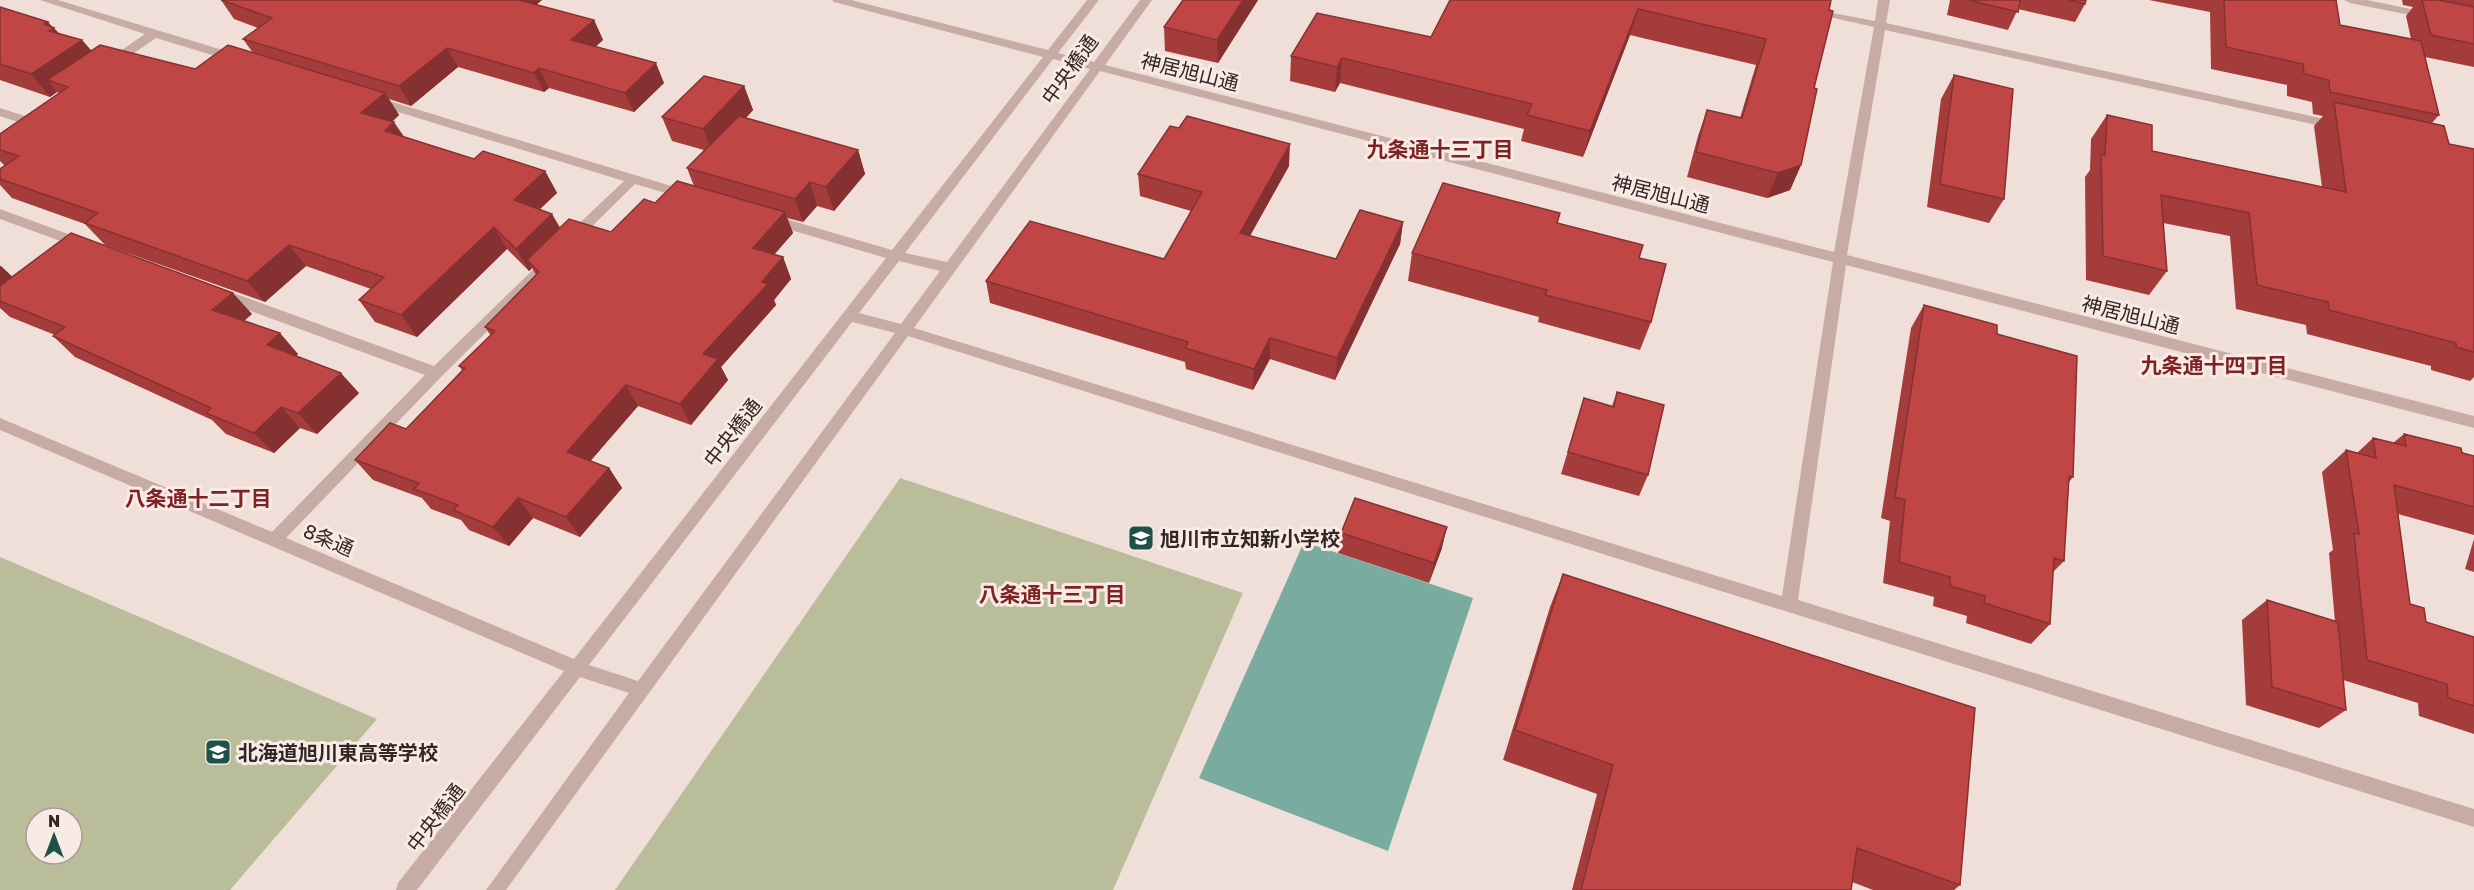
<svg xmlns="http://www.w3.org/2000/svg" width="2474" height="890" viewBox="0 0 2474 890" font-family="'Golos Text','Noto Sans JP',sans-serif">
<rect width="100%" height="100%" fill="#efdfd8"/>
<path fill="#babd99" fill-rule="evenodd" d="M900,478L1243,593L1113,890H615Z
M0,557L377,719L230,890H0ZM36,818H72V854H36Z"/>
<path fill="#79aba1" d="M1304,542L1473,598L1388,851L1199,778Z"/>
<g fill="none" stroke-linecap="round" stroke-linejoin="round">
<path fill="#c7aca5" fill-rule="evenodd" d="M40,0H58L239,55L241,58L235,62L156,38L115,66H107V60L145,34Z
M832,0H851L1048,50L1087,0H1099L1058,53L1094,62L1140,0H1152L1105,65L1834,252L1874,27L1811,13V9L1875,21L1878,0H1890L1886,23L2343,123L2345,126L2339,130L1885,30L1847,255L2474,416V428L1846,265L1798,600L2474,809V827L908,336L506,890H486L629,693L580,677L417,890H396L398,883L564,671L0,430V418L272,532L425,375L218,299L216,295L218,291H228L434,366L544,259H554L556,262L554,265L441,377L286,538L574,659L886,258L767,223L765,220L767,217L772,215L892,250L1043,57L834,2ZM1053,59L1090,69L947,262L905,253ZM1100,71L1833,262L1782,596L914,328ZM899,261L940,271L901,324L859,313ZM852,322L895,333L638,681L589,665Z
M2344,0H2367L2430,13L2436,16L2430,19L2350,3Z
M376,97L691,192L692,195L686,199L635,184L577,241H567L565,238L567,235L624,181L372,104V98Z
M0,108L31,118L33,121L27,125L0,116Z
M0,209L90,242L92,245L85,250L0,219Z"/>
</g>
<path fill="#a53c3c" d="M221,0H542L536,5L594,20L603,40L595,47L664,83L634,112L549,88L544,92L458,67L411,106L389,99L399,115L392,122L403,136L474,159L545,171L557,193L540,209L560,228L611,232L655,203L694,186L687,168L704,150L672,141L662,117L744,86L753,110L746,118L858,150L865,174L834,211L817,206L803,222L787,218L793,233L774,255L783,257L791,279L774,300L776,305L721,367L728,380L691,425L638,406L590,461L609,468L622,488L580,537L533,518L509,546L469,530L461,520L431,509L422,498L373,480L355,460L406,429L462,370L459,366L491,336L485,327L536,275L532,268L529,271L507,249L417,337L375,322L359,300L371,289L306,266L265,302L105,245L85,224L12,198L0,185V169L5,166L0,161V134L59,93L57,92L50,97L0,80V7L53,27L59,33L82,40L91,50L195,69L253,53L243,39L258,28L234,19Z
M1258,0L1218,63L1165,51L1164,27Z
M1450,0L1829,10L1814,88L1801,165L1790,190L1767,198L1687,177L1698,136L1707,110L1740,118L1756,65L1630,35L1583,157L1521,141L1524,129L1340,83L1335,92L1290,81L1291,56L1431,37Z
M1950,0H2086L2085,4L2075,22L2018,9L2008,30L1947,15Z
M2149,0H2336L2340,25L2411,39L2406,16L2413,7L2403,5L2402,0H2474V67L2425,57L2439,115L2432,123L2449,144L2474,149V377L2470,381L2431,370V366L2307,334L2306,325L2236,309L2230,236L2163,223L2167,271L2149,295L2086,280L2085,177L2090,170L2091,139L2107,115L2152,151L2322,187L2314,126L2323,116L2313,114L2312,102L2287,96V85L2211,69L2210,12Z
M1954,75L2004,199L1989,223L1927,207L1941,99Z
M1289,166L1250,236L1336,259L1403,222L1400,244L1335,380L1270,359L1253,390L1186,369L1185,362L990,303L986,281L1164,259L1191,211L1140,196L1138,174Z
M1560,213L1557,223L1639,258L1651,322L1640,350L1538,322L1539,317L1408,281L1412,253Z
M0,266L12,277L252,314L244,321L298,354L296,356L359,393L317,434L300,428L274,453L226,434L212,420L75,357L53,336L55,335L10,317L0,308Z
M1924,305L2073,477L2069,482L2064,561L2053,572L2050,624L2031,644L1966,623L1967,616L1933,606L1934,597L1883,583L1890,521L1881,518L1911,328Z
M1617,392L1648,475L1639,496L1561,474L1584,398L1612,406Z
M2404,434L2474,456V535L2398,514L2410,604L2426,622L2474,637V734L2419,716L2418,703L2343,680L2346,710L2319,728L2246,705L2242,620L2267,600L2335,622L2329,553L2333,550L2322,472L2346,450L2357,453L2373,438L2393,443Z
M1341,533L1442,548L1429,583L1338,553Z
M2474,539V572L2465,569Z
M1563,574L1960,885L1954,890H1873L1852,882L1851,890H1572L1597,794L1503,760L1550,607Z"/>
<path fill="#863131" d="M513,0H542L521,17Z
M1243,0H1258L1218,63L1217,40Z
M1638,9L1630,35L1583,157L1590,131Z
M594,20L603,40L580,60L571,40Z
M48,22L71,47L82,40L100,62L47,80L57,92L50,97L31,74L44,24Z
M447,48L458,67L411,106L399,86Z
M1342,58L1340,83L1335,92L1337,67Z
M656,63L664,83L634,112L625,93Z
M539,68L549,88L544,92L534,73Z
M744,86L753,110L713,153L703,129Z
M385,93L399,115L376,135L361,113Z
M394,122L409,144L385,131Z
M1290,144L1289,166L1239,255L1240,233Z
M858,150L865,174L834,211L826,187Z
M1801,165L1790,190L1767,198L1778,173Z
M545,171L557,193L526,222L514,200Z
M810,182L817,206L803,222L795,199Z
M785,212L793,233L761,269L753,248Z
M552,214L565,236L527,260L532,268L529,271L516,249Z
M1403,222L1400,244L1335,380L1337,358Z
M494,227L507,249L417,337L401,315Z
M289,245L306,266L265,302L247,281Z
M783,257L791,279L774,300L776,305L721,367L728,380L691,425L680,404L703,354Z
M0,266H1L20,284L0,299Z
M233,293L252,314L231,331L212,310Z
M280,333L298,354L285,366L267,345Z
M1270,338V359L1253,390L1254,369Z
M341,373L359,393L317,434L298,413Z
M626,385L638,406L581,472L567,452Z
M281,407L300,428L274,453L254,433Z
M609,468L622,488L580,537L566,517Z
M518,498L533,518L509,546L493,527Z
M1447,527L1442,548L1429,583L1434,563Z"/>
<path fill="#c04646" stroke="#863131" stroke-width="1.5" d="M221,0H519L594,20L571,40L656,63L625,93L539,68L534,73L447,48L399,86L243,39L272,18Z
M1183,0H1243L1217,40L1164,27Z
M1450,0H1831L1829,10L1833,11L1814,88L1817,89L1801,165L1778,173L1696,152L1707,110L1742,118L1766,39L1638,9L1590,131L1527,115L1532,104L1342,58L1337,67L1291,56L1317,13L1431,37Z
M1968,0H2020L2018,12Z
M2069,0H2086L2085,4Z
M2224,0H2336L2340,25L2421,41L2439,115L2330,92L2329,80L2304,74L2303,64L2226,47Z
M2422,0H2438L2474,7V44L2431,35Z
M0,7L48,22L44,24L54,28L49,31L82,40L31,74L0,64Z
M100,45L195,69L228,45L385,93L361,113L394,122L385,131L474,159L483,151L545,171L514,200L552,214L516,249L494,227L401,315L359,300L384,277L289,245L247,281L85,223L98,213L0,179V169L19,156L0,150V134L68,87L47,80Z
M1954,75L2013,89L2004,199L1940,184Z
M704,76L744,86L703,129L662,117Z
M2334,102L2444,126L2449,144L2474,149V352L2456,347V343L2329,310L2328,302L2257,285L2249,213L2161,195L2167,271L2103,256L2101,154L2105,155L2107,115L2152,125V151L2346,192Z
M739,116L858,150L826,187L810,182L795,199L687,168Z
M1187,116L1290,144L1240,233L1336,259L1360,210L1403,222L1337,358L1270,338L1254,369L1185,348L1188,342L986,281L1030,221L1164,259L1202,192L1138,174L1170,126L1179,128Z
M677,181L785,212L753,248L783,257L762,282L768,284L703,354L718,359L680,404L626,385L567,452L609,468L566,517L518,498L493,527L453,510L458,505L414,489L419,483L355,460L390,423L406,429L465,368L459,366L495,331L485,327L539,272L527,260L569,219L611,232L644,199L655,203Z
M1443,183L1560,213L1557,223L1643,245L1639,258L1666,264L1651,322L1545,295L1547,290L1412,253Z
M71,233L233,293L212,310L280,333L267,345L341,373L298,413L281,407L254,433L206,413L211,408L53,336L65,327L0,301V286Z
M1924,305L1997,325V334L2077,356L2073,477L2069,476L2064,561L2054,558L2050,624L1984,603L1985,596L1950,586V577L1899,562L1905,500L1895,497Z
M1617,392L1664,405L1648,475L1568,452L1584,398L1614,407Z
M2404,434L2461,448L2462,453L2474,456V507L2394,485L2410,604L2424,608L2426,622L2474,637V706L2448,698L2447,684L2367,660L2354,533L2359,534L2346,450L2376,458L2373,438L2406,446Z
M1355,498L1447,527L1434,563L1341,533Z
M1563,574L1975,708L1960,885L1857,848L1851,890H1581L1613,765L1515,730Z
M2267,600L2338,622L2346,710L2272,687Z"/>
<defs>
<symbol id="school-square" viewBox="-11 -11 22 22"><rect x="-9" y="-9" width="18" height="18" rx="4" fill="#1e5248" stroke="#f8eae4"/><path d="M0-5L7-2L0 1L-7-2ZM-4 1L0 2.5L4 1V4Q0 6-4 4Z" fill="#fff"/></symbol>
</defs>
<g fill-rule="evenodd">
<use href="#school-square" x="1126" y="523" width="30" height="30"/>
<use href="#school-square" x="203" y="737" width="30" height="30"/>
</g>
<g text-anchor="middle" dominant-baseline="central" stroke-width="6" stroke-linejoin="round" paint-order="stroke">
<g font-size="20" fill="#332726" stroke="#f8eae4">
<text transform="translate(1069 69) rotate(-54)">中央橋通</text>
<text transform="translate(1190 71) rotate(14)">神居旭山通</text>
<text transform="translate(1661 193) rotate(14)">神居旭山通</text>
<text transform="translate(2131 314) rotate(14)">神居旭山通</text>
<text transform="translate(732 432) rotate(-52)">中央橋通</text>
<text transform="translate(329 539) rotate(23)">8条通</text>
<text transform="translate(435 817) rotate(-52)">中央橋通</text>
</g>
<g font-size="20" font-weight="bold" fill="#332726" stroke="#f8eae4" text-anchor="start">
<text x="1160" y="538">旭川市立知新小学校</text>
<text x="238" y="752">北海道旭川東高等学校</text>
</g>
<g font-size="21" font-weight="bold" fill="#7e2324" stroke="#f8eae4">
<text x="1440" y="149">九条通十三丁目</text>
<text x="2214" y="365">九条通十四丁目</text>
<text x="198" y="498">八条通十二丁目</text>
<text x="1052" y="594">八条通十三丁目</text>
</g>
</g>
<g transform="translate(54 836)"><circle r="28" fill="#f8eae4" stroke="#a99c98" stroke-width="1.5"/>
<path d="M0-4.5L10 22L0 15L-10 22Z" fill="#1e5248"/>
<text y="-9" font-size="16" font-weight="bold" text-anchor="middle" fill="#332726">N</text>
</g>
</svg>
